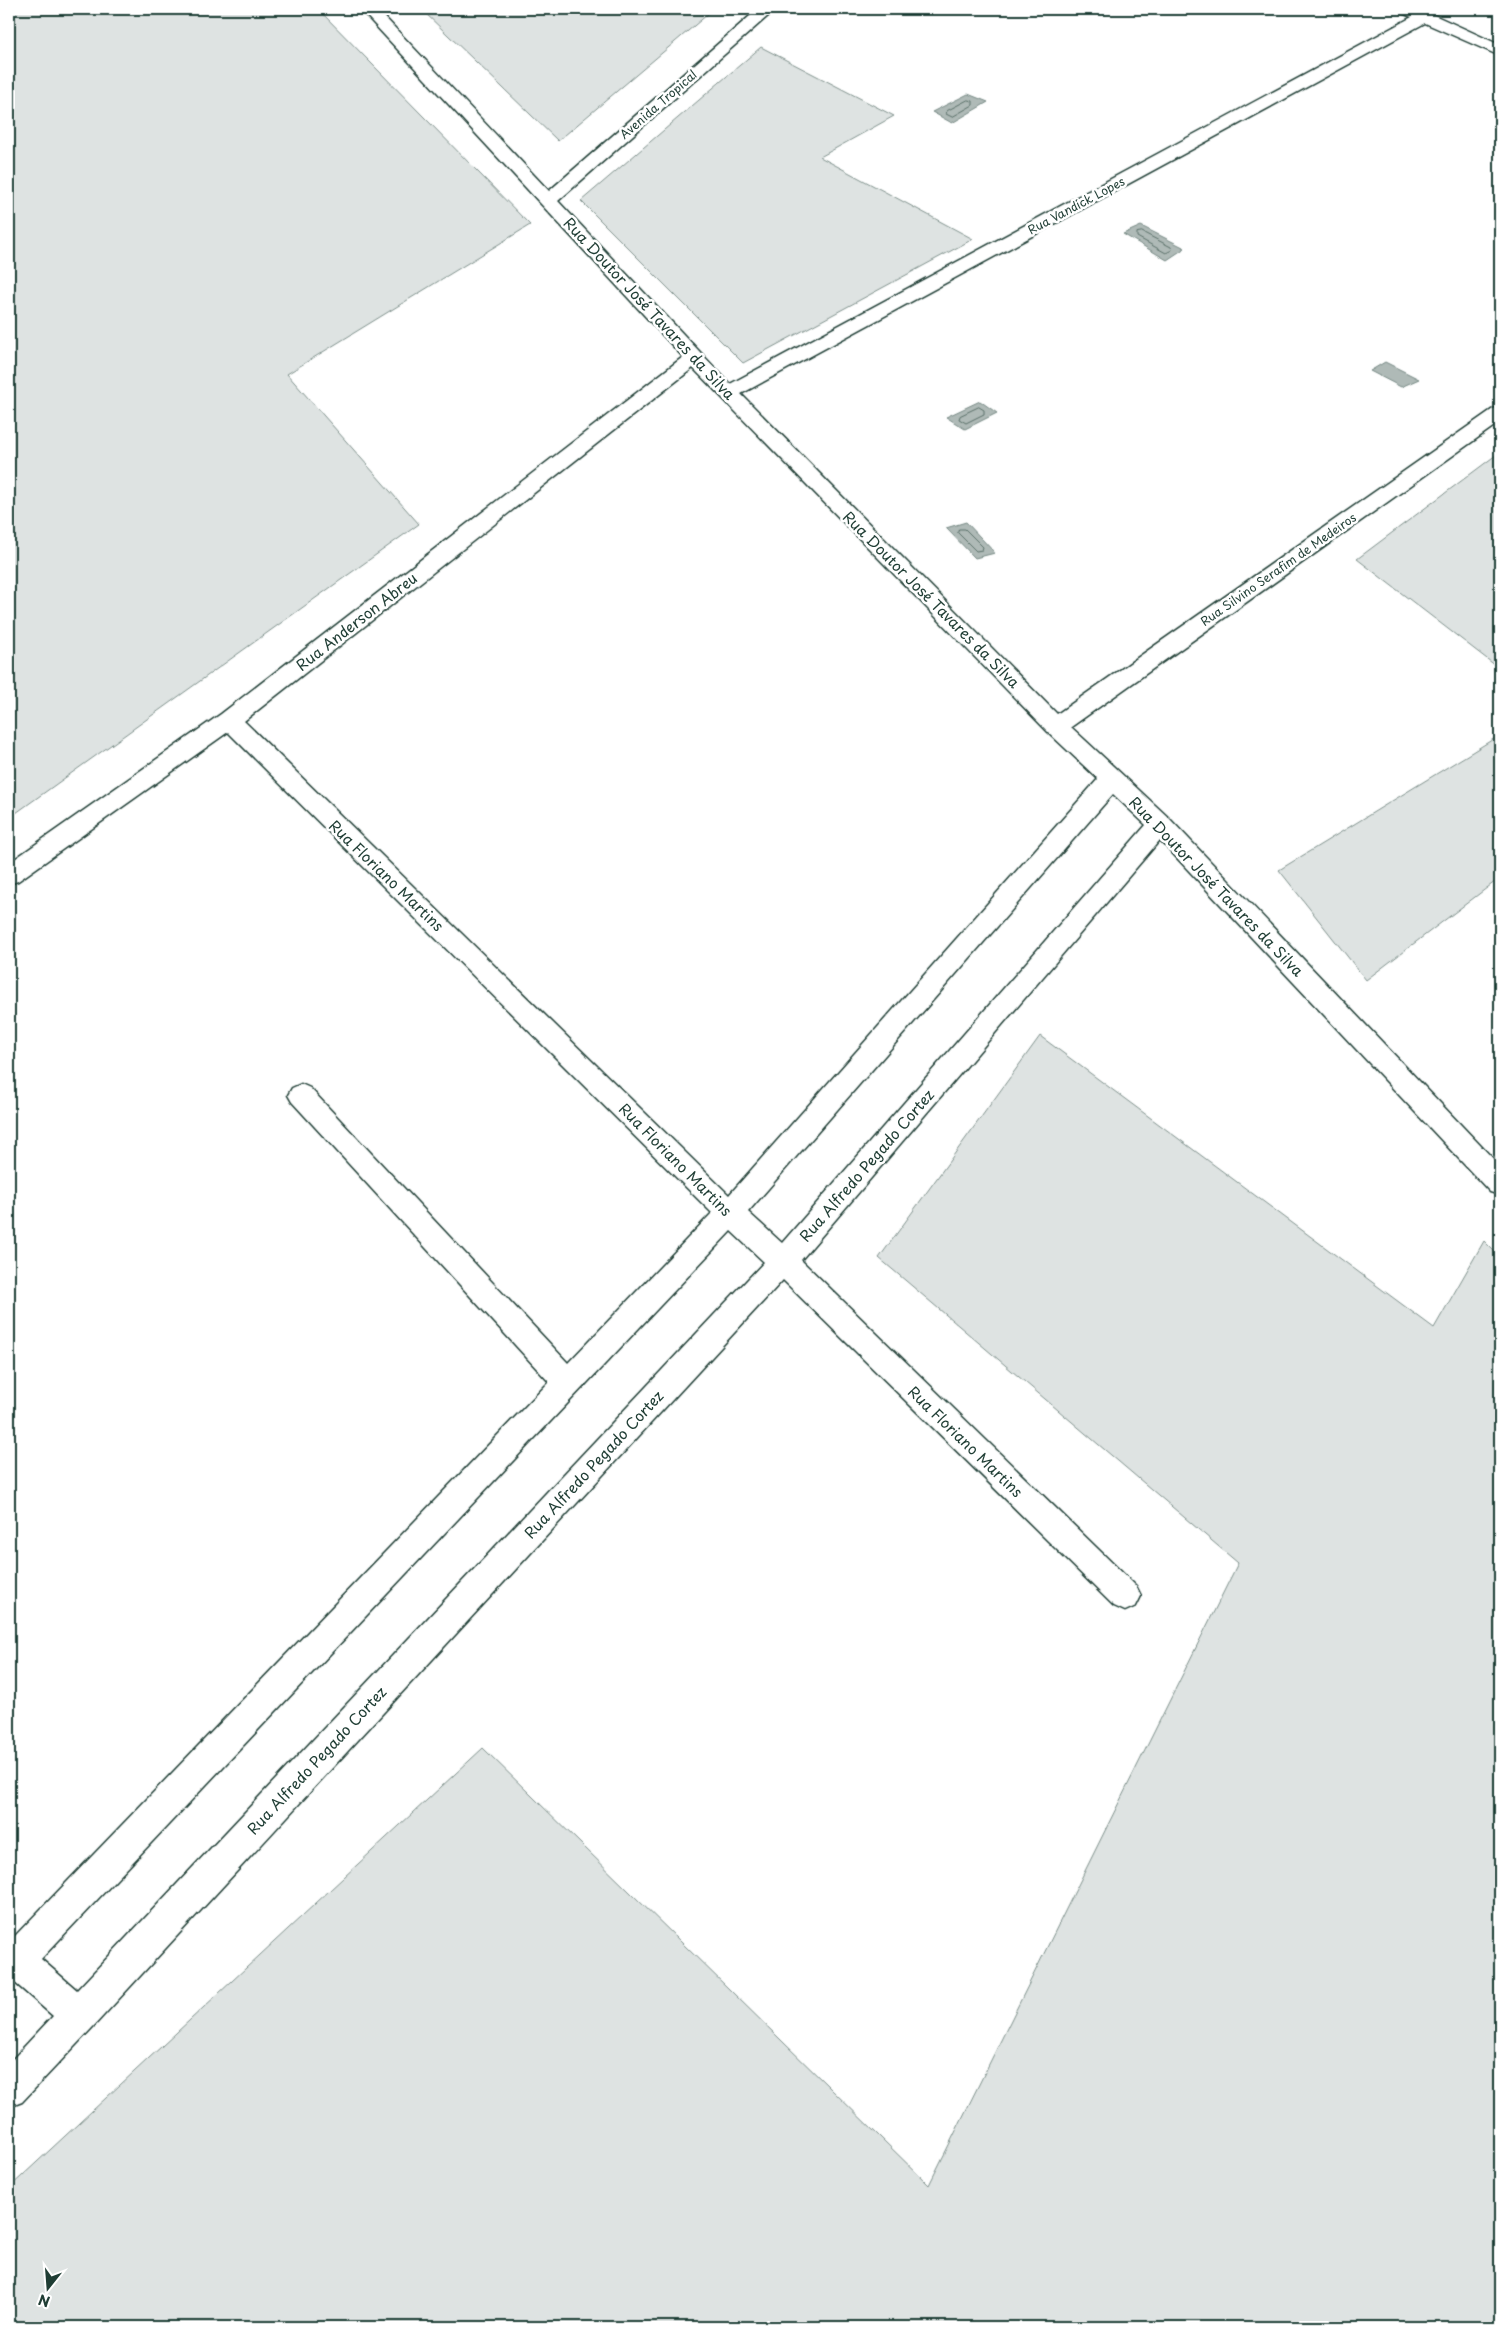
<svg xmlns="http://www.w3.org/2000/svg" width="1509" height="2336" viewBox="0 0 1509 2336" font-family="'Playpen Sans',sans-serif">
<rect width="100%" height="100%" fill="#fff"/>
<filter id="ink" filterUnits="userSpaceOnUse"><feTurbulence type="fractalNoise" baseFrequency=".02" numOctaves="2"/><feDisplacementMap in="SourceGraphic" scale="10" xChannelSelector="R" yChannelSelector="G"/><feConvolveMatrix kernelMatrix="1 2 1 2 8 2 1 2 1" color-interpolation-filters="sRGB"/></filter>
<g filter="url(#ink)">
<path fill="#dee3e2" stroke="#7e908b" d="M9,9H318L530,225L287,374L419,524L9,818Z
M421,9H714L558,141Z
M761,47L894,116L820,157L973,239L743,363L581,201Z
M1500,452V669L1357,559Z
M1500,735V878L1366,980L1279,870Z
M1040,1036L1434,1328L1484,1241L1500,1257V2327H9V2188L483,1748L929,2185L1238,1563L879,1258Z"/>
<path fill="#afbab7" stroke="#758883" d="M968,94L988,102L952,123L932,112Z
M1141,226L1185,248L1167,260L1123,234Z
M1385,362L1419,379L1401,387L1370,371Z
M980,401L997,413L965,429L946,417Z
M966,522L995,553L975,558L946,528Z"/>
<g fill="none" stroke-linecap="round" stroke-linejoin="round">
<path stroke="#596f68" stroke-width="1" d="M968,100L973,101V105L952,117L946,114L947,111Z
M1142,232L1171,247L1172,250L1166,253L1137,237V233Z
M979,407L984,410V414L966,423L959,419L960,416Z
M959,529H965L983,547L982,550L976,551L958,533Z"/>
<defs>
<path id="minor" d="M360,9H377L549,191L758,9H776L558,201L730,384L1412,17L1402,13L1400,9H1421L1500,45V56L1425,23L741,394L1057,714L1493,409L1500,407V422L1071,727L1169,818L1500,1166V1195L1490,1192L1160,840L801,1260L1136,1586L1141,1596L1136,1606L1125,1611L1114,1606L783,1280L92,2028L22,2102L9,2107V2063L53,2016L14,1982L9,1984V1935L14,1937L549,1382L292,1102L288,1095L292,1088L301,1084L310,1088L568,1363L712,1213L228,732L18,881L9,884V863L221,714L683,357ZM693,368L1048,732L1098,779L729,1195L244,721ZM1113,794L1146,825L782,1243L748,1212ZM731,1231L764,1262L77,1990L41,1959Z"/>
</defs>
<use href="#minor" stroke="#1f3d34" stroke-width="3"/>
<use href="#minor" fill="#fff" fill-rule="evenodd"/>
</g>
</g>
<g text-anchor="middle" dominant-baseline="central" stroke-width="5" stroke-linejoin="round" paint-order="stroke">
<g font-size="12" fill="#1f3d34" stroke="#fff">
<text transform="translate(658 104) rotate(-41)">Avenida Tropical</text>
<text transform="translate(1076 205) rotate(-28)">Rua Vandick Lopes</text>
<text transform="translate(1278 569) rotate(-35)">Rua Silvino Serafim de Medeiros</text>
</g>
<g font-size="15" fill="#1f3d34" stroke="#fff">
<text transform="translate(650 308) rotate(47)">Rua Doutor José Tavares da Silva</text>
<text transform="translate(932 599) rotate(45)">Rua Doutor José Tavares da Silva</text>
<text transform="translate(356 621) rotate(-38)">Rua Anderson Abreu</text>
<text transform="translate(387 875) rotate(44)">Rua Floriano Martins</text>
<text transform="translate(1217 886) rotate(46)">Rua Doutor José Tavares da Silva</text>
<text transform="translate(676 1159) rotate(45)">Rua Floriano Martins</text>
<text transform="translate(866 1165) rotate(-49)">Rua Alfredo Pegado Cortez</text>
<text transform="translate(966 1441) rotate(44)">Rua Floriano Martins</text>
<text transform="translate(593 1464) rotate(-47)">Rua Alfredo Pegado Cortez</text>
<text transform="translate(316 1760) rotate(-47)">Rua Alfredo Pegado Cortez</text>
</g>
</g>
<rect width="1509" height="2336" fill="none" stroke="#fff" stroke-width="30"/>
<rect x="15" y="15" width="1479" height="2306" fill="none" stroke="#1f3d34" stroke-width="2" filter="url(#ink)"/>
<g transform="translate(48 2288) rotate(197)" stroke="#ffffff" stroke-width="4" paint-order="stroke">
<path d="M0-4L9 19L0 12L-9 19Z" fill="#1f3d34"/>
<text y="-8" font-size="14" font-weight="bold" text-anchor="middle" fill="#1f3d34">N</text>
</g>
</svg>
